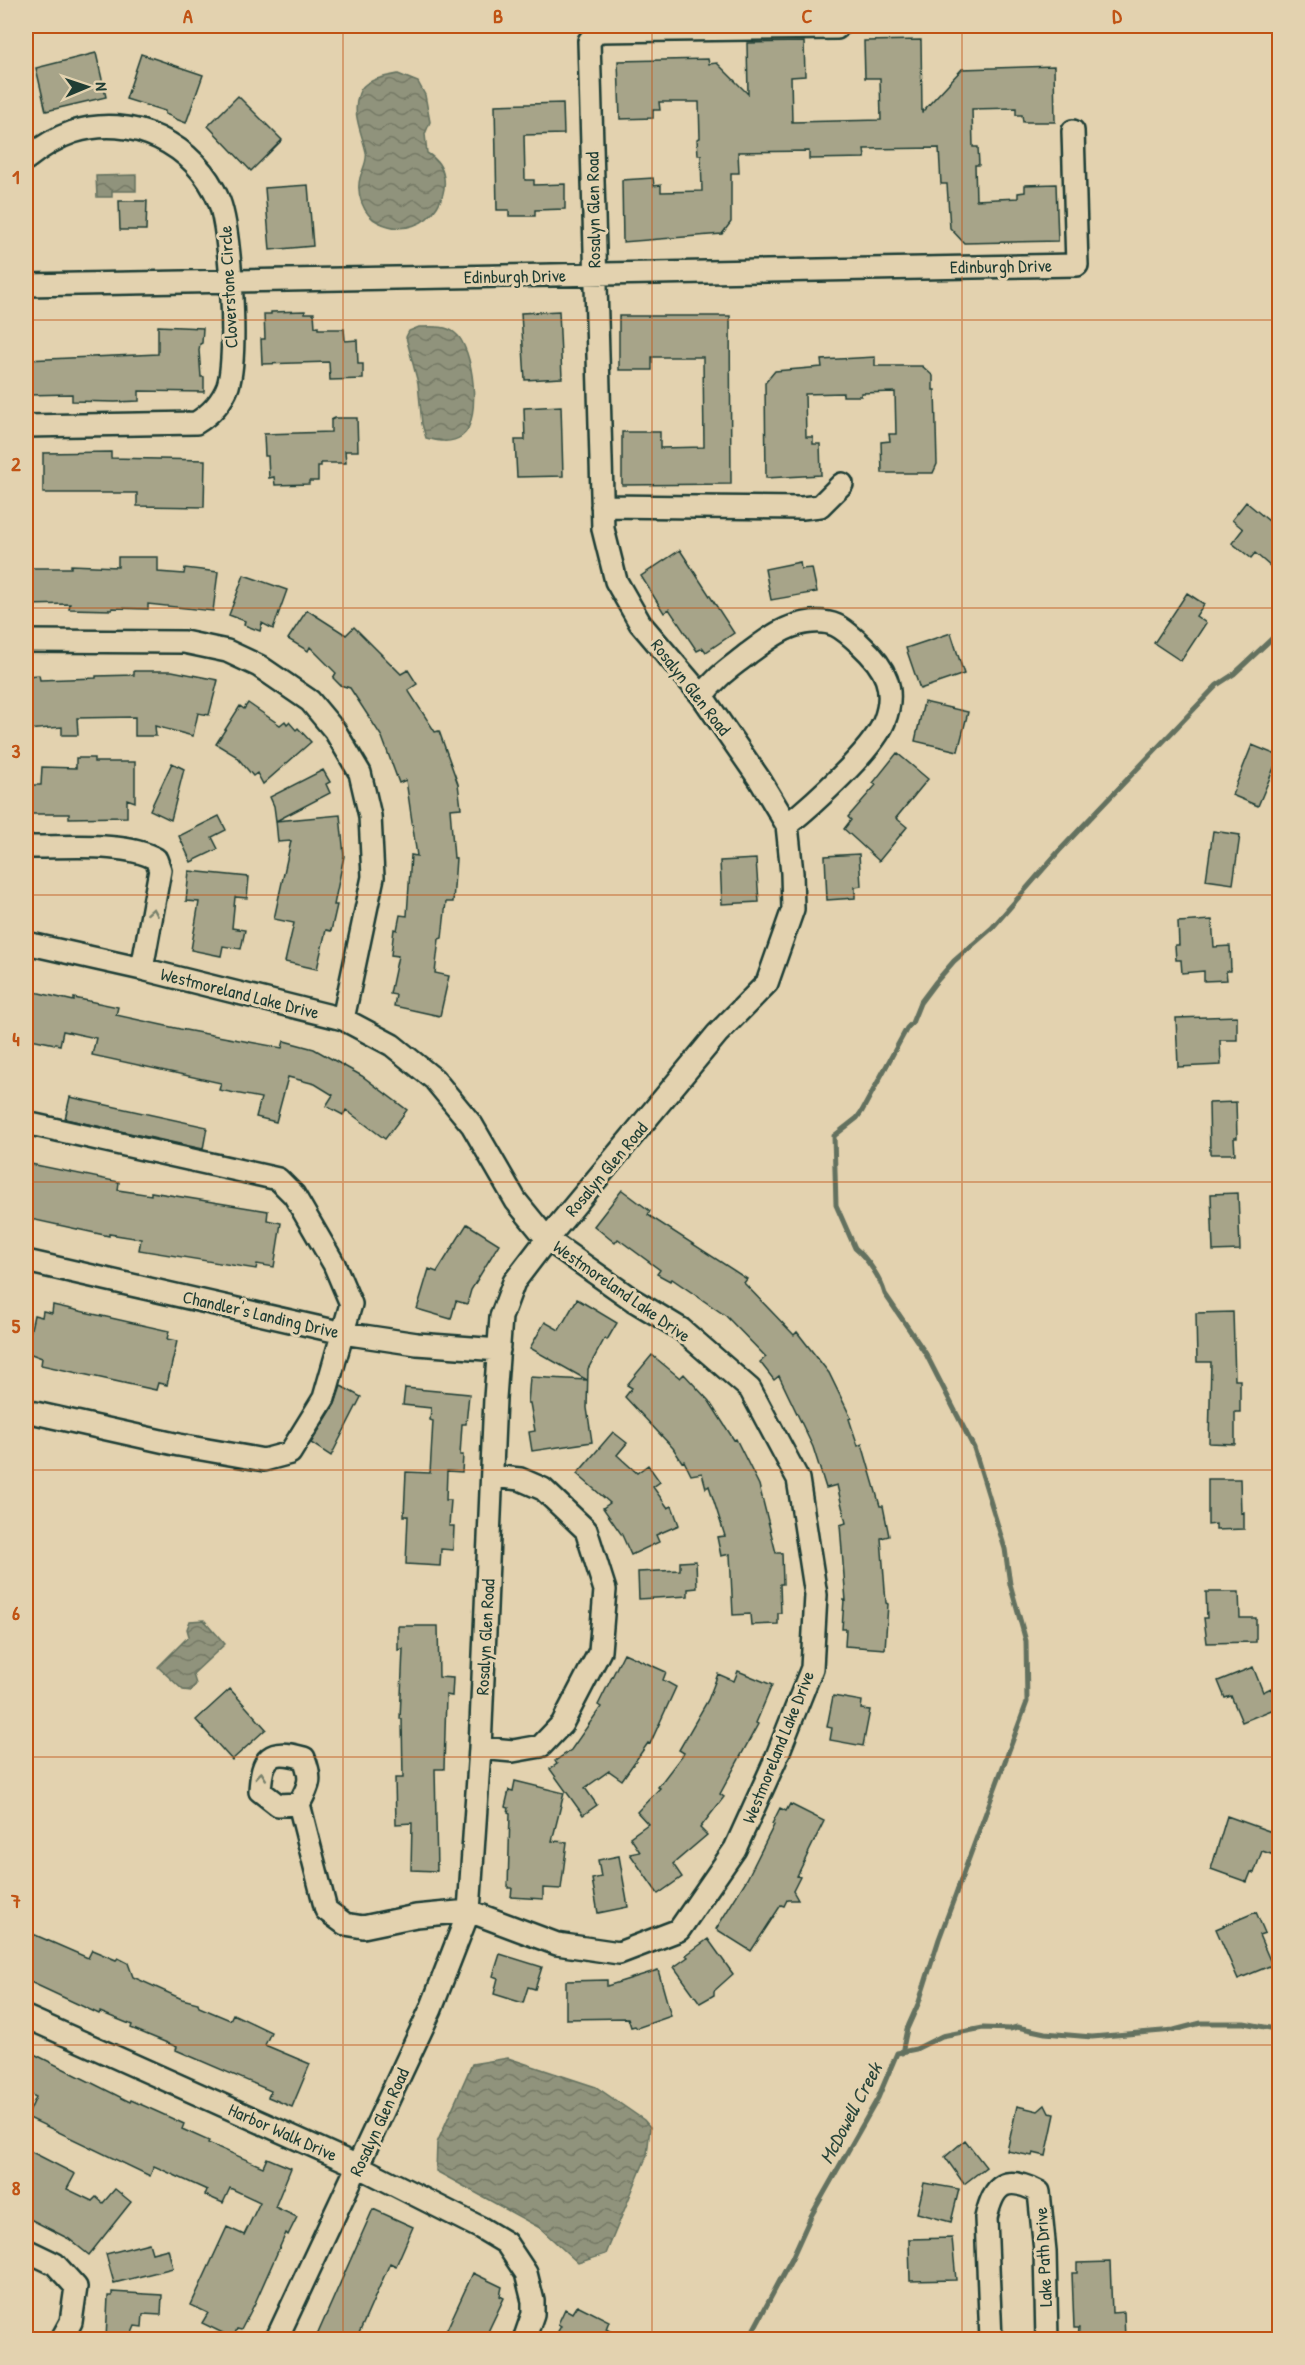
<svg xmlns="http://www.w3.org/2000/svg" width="1305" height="2365" viewBox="0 0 1305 2365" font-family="'Patrick Hand',sans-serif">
<defs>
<pattern id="water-waves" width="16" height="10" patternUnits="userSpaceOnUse" patternTransform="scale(1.5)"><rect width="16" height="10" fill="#90937b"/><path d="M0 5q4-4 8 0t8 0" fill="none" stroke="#757966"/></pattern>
</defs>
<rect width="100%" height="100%" fill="#e3d2af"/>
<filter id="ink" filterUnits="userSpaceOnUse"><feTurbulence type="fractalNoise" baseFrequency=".0167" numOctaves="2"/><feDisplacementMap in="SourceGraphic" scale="12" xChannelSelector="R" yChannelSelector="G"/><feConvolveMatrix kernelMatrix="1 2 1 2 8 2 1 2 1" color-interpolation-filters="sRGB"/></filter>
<g filter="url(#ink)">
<path fill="url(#water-waves)" stroke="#63715f" stroke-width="1.5" d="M398,74L418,82L425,95L430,122L425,134L427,153C468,177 430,248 378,222C363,215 356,193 360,178C362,170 368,161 366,152C362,133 351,113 359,93C364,79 385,77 398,74Z
M136,175V191H112V197H97L96,176Z
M419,327C431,327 445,325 455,333C474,347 482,422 462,436C451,444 437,441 426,438L422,424L418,383L406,337L409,331Z
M204,1620L225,1644L193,1674L196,1684L191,1691L183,1690L158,1667L189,1636L187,1629L190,1621Z
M508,2058L596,2087L644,2120L650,2127L647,2155L606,2254L578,2263L540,2228L436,2171L437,2143L472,2064Z"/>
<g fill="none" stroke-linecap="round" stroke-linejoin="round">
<path stroke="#63715f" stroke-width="5" d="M902,2053L907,2029L919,2002L939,1939L1027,1702L1026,1641L1010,1584L1005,1549L974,1448L926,1354L885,1294C881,1279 867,1258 855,1248L836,1205L834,1136L857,1118L862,1111L907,1028L912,1023L920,1003L935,983L954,961L992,928L1059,851L1217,685L1234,674L1280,631
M748,2340L792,2258L811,2216L878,2098L897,2053L916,2049L942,2036L983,2028L1010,2029L1017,2027L1045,2033L1092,2037L1174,2030L1201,2023H1244L1280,2030"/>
</g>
<path fill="#a7a489" stroke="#1f3d34" stroke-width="1.5" d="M921,40L922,112L962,69L1054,66L1055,122H1023L1022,115H1016V108L972,109L973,147H978L979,165H975L976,200L1018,198V193L1025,192V185L1056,184L1058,241L964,243L950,228L947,184H941L939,148L864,149L865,158L809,159V151L738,152L739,173H731V222L722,234L623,242L622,180L653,178L654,186L661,185V192L702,191L701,155H698L697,139L700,138L699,102H659L660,110H653V118L620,119L618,61L708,59L709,64L717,63L748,94L747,43L804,42L805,76L791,77L792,122L881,120L880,78H865L864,41Z
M96,53L106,97L46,111L36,68Z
M141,54L203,75L186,123L173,118V117L165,114V111L126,99Z
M238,96L282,140L251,171L208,126Z
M563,103L564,134L524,135L525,180H534V185L565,184V209L535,210V216H509V210H497L495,105Z
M308,185L313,246L270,250L265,188Z
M119,201H147L146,230H120Z
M305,311V313H314L315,327L318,326V329H344L345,341L357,340L358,364H363V379L330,380L329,362L262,364L261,339H265L264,314H271V312Z
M559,311L562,378L525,380L521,313Z
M619,316H730L731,484L622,485V432H660V448L704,447L703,357H652V370H619Z
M158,326L203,328L202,343L200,344L199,350L201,377H204V392L139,391V401L115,402L72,401V394L26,395V360L158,354Z
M875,357V366H922L933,376V390H935L937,464L933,473H882L881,442L890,441L889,434H896L895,392L861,393V396H843V393L805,394L806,437H813V444H820L821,475L766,478L765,383L775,371L822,367L821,360Z
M561,406L563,476L517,477L515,440H525L524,408Z
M335,418H357L358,451H345L346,463H321V466H318V481H309V484L275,485L274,477L269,478L268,456H265L264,434L331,432V420Z
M111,452V458L205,460L204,507L137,506V493H43V453Z
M1246,502L1280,530V558L1271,567L1255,553L1251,558L1232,543L1243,529L1232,520Z
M680,550L734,633L706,652L703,648L697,651L669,609L664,613L641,576Z
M118,557H158V572L184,574L185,568L218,572L213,611L148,604V609L112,608V610L69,609L70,604L26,605V568H71V565L118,567Z
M800,562L801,569L812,568L817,592L771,600L765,569Z
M244,575L287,590L273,629L262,623L260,631L244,625L245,621L229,615Z
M1187,593L1204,604L1196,616L1206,623L1181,661L1154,643Z
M307,610L346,635L354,627L401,674L408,670L417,684L408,690L435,732L439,731L458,784L461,808L450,809L454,858H456L453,902H446L442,938L439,939L435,973L449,976L440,1016L394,1006L396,995L390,994L398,956L391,955L394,929L397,930L400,915L407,916L411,855L417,856L406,780L399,783L382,737L350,688L340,685L333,678L336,673L310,647L308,651L288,639Z
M951,633L964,674L920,689L906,648Z
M134,671H172L218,680L209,715L198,713L193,736L155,726L156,736H135V717L77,718L78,735H62V727L26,730V676L39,675L40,680L96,678V676L134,675Z
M924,702L968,712L958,751L915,741Z
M248,703L280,725L285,721L287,724L289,722L296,730L298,728L311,742L263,784L257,773L253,776L236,756L216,744L240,706L244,709Z
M1252,745L1279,756L1258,806L1232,795Z
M897,753L928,779L896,818L907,827L879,861L844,829L851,820L848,817L876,785L873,783Z
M76,758H94V762H135V802L127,799V817L69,818V814H27L28,785H41L42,767L76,768Z
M172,763L184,769L171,820L150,810Z
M323,770L330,782L326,784L330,793L276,821L274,806L270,797Z
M340,815L344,856L334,905H337L331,931L326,930L317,969L285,962L294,923L274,919L291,841L278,842L276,821Z
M219,816L226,830L212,837L218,849L191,862L179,836Z
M1213,831L1240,835L1233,884L1206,880Z
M859,854L861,886L855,887V898L827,900L825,856Z
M756,859L759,902L722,904L720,861Z
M189,871L249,877L247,898L235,897L232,928L245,930L241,949L223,946L221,956L191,950L199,902L186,901Z
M1212,920L1214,947L1230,946L1231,971H1226L1227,980L1204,981V971L1182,973L1181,960H1176L1175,945H1179L1178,922Z
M26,990L74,1001V998L118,1007L116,1015L180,1029L282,1048L284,1041L314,1049L362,1076L407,1110L385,1139L346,1110L343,1115L326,1106L333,1095L315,1084L288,1077L276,1122L256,1117L261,1098L219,1090L221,1083L92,1055L96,1038L63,1031L60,1045L26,1038Z
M1237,1016V1040H1220L1221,1065L1178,1067L1176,1018Z
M70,1097L207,1127L203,1149L65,1119Z
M1236,1102L1237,1138H1234L1235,1154H1210L1209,1103Z
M26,1163L119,1182L118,1190L151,1195V1192L268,1211L267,1220L281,1223L274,1267L257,1264L256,1269L139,1250L141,1239L109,1234V1236L26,1218Z
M622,1190L650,1211L648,1215L747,1279L744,1283L794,1335L797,1332L829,1373L851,1418L849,1419L858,1446L862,1444L880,1506H883L889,1536L881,1538L886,1603L888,1604L885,1649L845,1646L846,1629H842L844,1600L846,1601L840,1525L846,1523L837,1485L826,1488L813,1447L779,1376L774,1380L760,1362L766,1357L726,1316L672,1279L670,1281L657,1274L660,1270L618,1239L615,1243L594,1226Z
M1238,1193L1240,1250L1213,1251L1211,1194Z
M467,1224L499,1244L471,1290L467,1304L456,1301L451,1319L417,1309L429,1269L437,1272Z
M577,1299L617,1323L607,1340L605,1338L588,1369L587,1408L592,1442L532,1451L529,1432L535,1431L530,1403H528L530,1377L587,1380L530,1348L545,1322L559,1330Z
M53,1305L169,1331L167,1339L177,1341L167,1385L158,1383L156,1390L41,1365L42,1358L26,1352L34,1315L42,1317L43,1311L52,1313Z
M1233,1312L1235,1380H1240V1412H1235V1444L1209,1443L1211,1362H1197L1196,1313Z
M652,1355L680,1378L684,1374L709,1401L734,1440L736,1439L759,1485L776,1553H782L783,1584H780L781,1613H778V1624L751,1625L750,1614L733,1615L730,1554L721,1556L717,1537L725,1536L709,1486L706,1488L702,1473L691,1475L684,1461L682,1462L673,1448L625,1397L632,1388L627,1385Z
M341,1386L361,1397L331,1456L311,1443L335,1404Z
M405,1388L469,1394L466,1424H462L460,1455H463L462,1472L447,1471L446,1500H451L449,1526H454L453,1550L441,1549L440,1566L406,1564L408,1516H404L406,1472L430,1473L433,1421L430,1420L431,1408L403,1405Z
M613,1432L627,1443L617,1455L637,1473L648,1465L660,1482L653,1487L668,1508L672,1506L679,1525L656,1535L659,1542L631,1555L622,1535L603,1508L610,1503L577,1474Z
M1208,1479H1240L1241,1513L1244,1512V1529L1216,1530V1524L1208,1525Z
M696,1561L697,1588L688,1589V1596L639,1599L638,1572L680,1570V1562Z
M1206,1592H1239L1240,1618H1256V1642L1207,1643L1204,1618H1207Z
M398,1626H438L439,1677L453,1678L452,1696L446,1695L444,1769H435L437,1871L411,1870L412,1823L396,1824L395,1778H403L402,1719H400L403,1649L398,1650Z
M624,1653L666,1672L663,1680L676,1687L650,1744L648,1743L622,1780L609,1771L585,1788L597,1805L583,1815L550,1769L557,1764L555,1761L571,1750L601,1707L598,1705Z
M1253,1667L1263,1692L1271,1688L1279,1707L1242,1722L1231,1696L1225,1698L1218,1681Z
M738,1671L772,1685L756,1723L758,1724L720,1794L724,1797L700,1828L707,1835L673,1864L682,1877L658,1894L630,1854L640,1852L630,1837L648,1824L637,1812L660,1788L658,1787L684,1753L679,1750L708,1700L718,1674L734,1681Z
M230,1689L266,1729L232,1760L196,1720Z
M833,1696L862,1701L861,1709L870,1710L863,1746L830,1740L832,1728L827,1727Z
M515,1781L564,1793L552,1841L567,1842L561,1889L543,1888V1899L511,1897L512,1888H508L510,1813L508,1812L509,1808L505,1807L509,1790L513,1791Z
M790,1804L824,1821L797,1876L800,1877L793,1891L798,1900H787L784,1906L781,1905L751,1951L716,1929L747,1879L774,1825L772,1824L780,1808L786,1811Z
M1227,1816L1280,1835L1274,1855L1262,1851L1254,1873L1251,1872L1247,1882L1211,1869Z
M619,1856L628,1907L598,1913L592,1879L601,1877L598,1860Z
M1256,1912L1265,1933L1259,1935L1272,1965L1238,1979L1216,1929Z
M26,1931L88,1958L92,1950L116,1960L118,1958L128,1963L133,1977L182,1999L198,2003L199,2007L230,2020L233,2014L271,2032L265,2045L310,2064L292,2107L268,2097L271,2091L176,2050L177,2047L131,2028L132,2025L100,2012L99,2014L26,1980Z
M708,1939L733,1974L714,1991V1995L700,2003L674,1967L688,1957L686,1955Z
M500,1954L542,1967L535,1989L528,1987L523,2003L494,1994L498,1978L493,1976Z
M658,1970L671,2016L637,2028L635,2026L631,2027L628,2018L566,2019V1981L607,1980V1986Z
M26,2050L130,2102L131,2100L171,2118L184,2124L182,2129L209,2141L208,2143L263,2167L267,2158L291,2168L275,2207L297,2217L288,2235L286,2233L255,2303L241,2330L237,2329L233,2338L202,2323L208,2313L191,2305L227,2227L244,2235L260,2202L230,2188L223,2203L205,2195L207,2190L154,2166L150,2176L27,2117L36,2097L26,2092Z
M1045,2105L1049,2113L1055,2114L1046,2156L1033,2153L1032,2156L1007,2151L1017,2106L1038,2111Z
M965,2140L986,2167L964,2184L945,2157Z
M26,2149L75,2174L67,2189L92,2201L96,2197L103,2203L115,2189L131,2202L89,2255L69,2239L26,2217Z
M924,2183L959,2189L951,2222L917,2213Z
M373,2209L413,2227L396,2266L390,2263L356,2340H315Z
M952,2238L956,2280L910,2281L909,2239Z
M149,2243L152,2253L168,2249L173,2268L114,2283L106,2254Z
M1110,2262L1112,2313L1124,2312L1125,2340H1078L1079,2328H1074L1072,2273H1077V2263Z
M473,2273L502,2287L500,2296L504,2298L484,2340H442Z
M112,2292L162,2295L161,2315L143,2314L142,2327L135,2326L129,2340H106L108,2296H112Z
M577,2305L609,2321L606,2329L626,2340H553L561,2326L558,2324L565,2309L572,2313Z"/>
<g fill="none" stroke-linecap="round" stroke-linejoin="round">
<defs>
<path id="street" d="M26,159C40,148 55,138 73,132C131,113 196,144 219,201C231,232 238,354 228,386C222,402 209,415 196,423L26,426
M26,285L1077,265L1073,131
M602,506L802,508L820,506L842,484
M26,641L184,642L227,651L259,666L310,701L335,731L360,773L370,816L373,877L343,1019
M702,696C718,675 729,669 749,653C767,640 782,627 805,623C832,618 842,627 861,645C885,667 897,689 884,722C872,751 813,804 787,825
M26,847C61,848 126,841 156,859L160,870L142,969
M26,943L142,969L343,1019L392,1045L434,1079L472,1125L516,1201L547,1239L633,1300L681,1329L750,1389L798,1479L816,1595L812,1668L775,1761L735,1849L679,1930L619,1953L557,1944L469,1911L416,1916L363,1927L345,1924L326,1910L299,1804C310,1784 312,1779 304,1758C269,1748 262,1757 260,1791L278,1805L299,1804
M26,1123L278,1179L294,1195L334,1264L351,1304L324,1398L290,1453L264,1460L179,1445L26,1411
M26,1261L343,1333L417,1344L499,1350
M480,1748L513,1751L541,1746L562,1724L600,1651L605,1590L586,1530L543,1489L520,1479L492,1476
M26,2017L358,2166L481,2228L506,2243L526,2273L533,2301V2314L524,2340
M26,2250L55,2264L76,2287L71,2322L61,2340
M276,2340L431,2009L469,1911L480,1748L495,1398L501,1317L514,1282L547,1239L717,1034L767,983L793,909L792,873L787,825L760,780L702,696L640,623L616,581L603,529L589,41L598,31L837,28
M991,2340L986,2218C994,2183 1006,2175 1039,2192L1045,2251L1047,2340"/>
</defs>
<use href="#street" stroke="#1f3d34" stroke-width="26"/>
<use href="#street" stroke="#e3d2af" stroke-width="21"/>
</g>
<defs><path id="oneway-chevron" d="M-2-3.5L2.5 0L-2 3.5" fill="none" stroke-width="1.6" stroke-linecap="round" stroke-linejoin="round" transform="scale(1.5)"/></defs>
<g stroke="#77806b">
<use href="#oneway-chevron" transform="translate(153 912) rotate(-80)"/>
<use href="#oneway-chevron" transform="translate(261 1776) rotate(-84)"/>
</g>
</g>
<path fill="none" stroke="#c05314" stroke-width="1.5" stroke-opacity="0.55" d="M343,26V2340M652,26V2340M962,26V2340M26,320H1280M26,608H1280M26,895H1280M26,1182H1280M26,1470H1280M26,1757H1280M26,2045H1280"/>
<g text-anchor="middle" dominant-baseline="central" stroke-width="6" stroke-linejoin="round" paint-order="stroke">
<g font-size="18" fill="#1f3d34" stroke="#e3d2af">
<text transform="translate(593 210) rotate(-91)">Rosalyn Glen Road</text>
<text transform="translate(1001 266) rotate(-1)">Edinburgh Drive</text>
<text transform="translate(515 276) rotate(-1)">Edinburgh Drive</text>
<text transform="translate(228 287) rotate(-93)">Cloverstone Circle</text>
<text transform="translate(691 687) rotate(52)">Rosalyn Glen Road</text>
<text transform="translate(240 993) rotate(14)">Westmoreland Lake Drive</text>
<text transform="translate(606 1169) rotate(-50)">Rosalyn Glen Road</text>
<text transform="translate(622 1291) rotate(35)">Westmoreland Lake Drive</text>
<text transform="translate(261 1314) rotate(13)">Chandler's Landing Drive</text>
<text transform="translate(485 1637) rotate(-87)">Rosalyn Glen Road</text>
<text transform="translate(778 1747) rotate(-68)">Westmoreland Lake Drive</text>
<text transform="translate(379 2122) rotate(-65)">Rosalyn Glen Road</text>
<text transform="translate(283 2132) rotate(24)">Harbor Walk Drive</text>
<text transform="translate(1043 2257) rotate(-93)">Lake Path Drive</text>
</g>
<g font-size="20" font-style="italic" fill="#2a463b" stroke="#e3d2af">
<text transform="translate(850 2113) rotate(-62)">McDowell Creek</text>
</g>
</g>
<rect width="1305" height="2365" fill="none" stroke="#e3d2af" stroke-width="66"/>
<g transform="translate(87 87) rotate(88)" stroke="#e3d2af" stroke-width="4.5" paint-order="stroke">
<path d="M0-4.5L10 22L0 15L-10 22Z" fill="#1f3d34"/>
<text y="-9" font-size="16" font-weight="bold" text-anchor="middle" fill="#1f3d34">N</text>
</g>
<rect x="33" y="33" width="1239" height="2299" fill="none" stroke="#c05314" stroke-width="2"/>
<g font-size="20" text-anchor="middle" font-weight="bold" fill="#c05314">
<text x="188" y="23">A</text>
<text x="498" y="23">B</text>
<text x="807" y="23">C</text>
<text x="1117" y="23">D</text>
<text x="16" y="184">1</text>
<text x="16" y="471">2</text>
<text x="16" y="758">3</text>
<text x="16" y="1046">4</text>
<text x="16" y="1333">5</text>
<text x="16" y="1620">6</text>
<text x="16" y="1908">7</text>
<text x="16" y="2195">8</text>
</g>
</svg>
